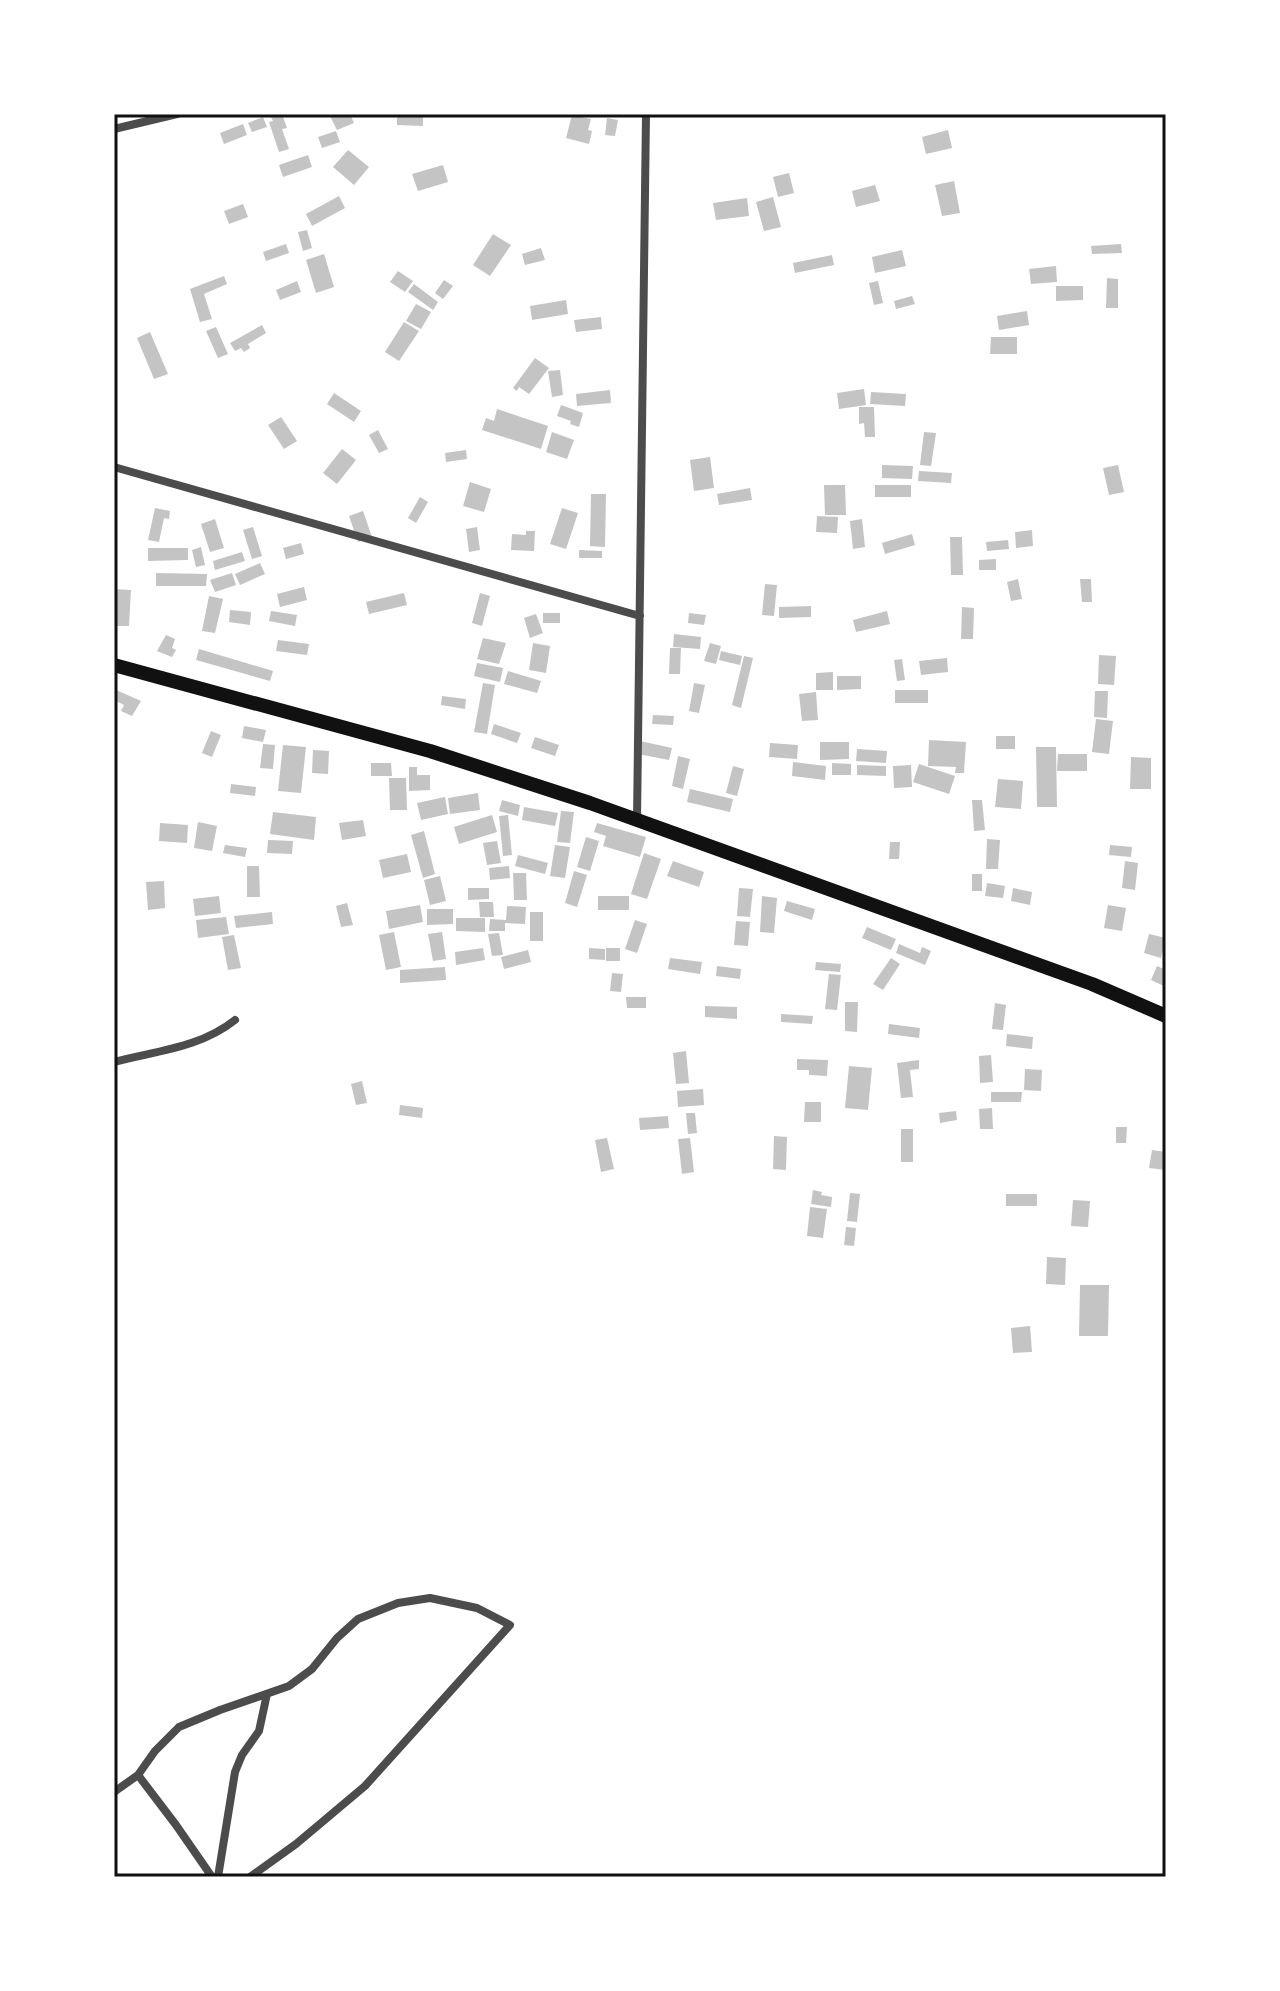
<svg xmlns="http://www.w3.org/2000/svg" width="1280" height="1991" viewBox="0 0 1280 1991" font-family="Bitter,serif">
<rect width="100%" height="100%" fill="#fff"/>
<path fill="#c4c4c4" d="M279,114H282L287,128L282,129L289,149L279,152L269,122L273,121L271,117Z
M329,114H350L354,123L337,130Z
M397,114H423V126L397,125Z
M572,115L591,119L588,130L592,131L589,144L566,138Z
M263,117L267,127L252,132L248,123Z
M607,118L618,120L615,136L605,135Z
M243,124L247,135L224,144L220,133Z
M948,130L952,148L926,154L922,137Z
M336,131L340,142L322,148L318,137Z
M348,150L369,167L354,185L333,167Z
M308,155L312,167L283,177L279,165Z
M443,165L448,182L418,191L412,174Z
M789,173L794,193L778,197L773,177Z
M954,181L960,213L942,216L935,185Z
M875,185L880,201L856,207L852,191Z
M339,196L345,208L312,226L306,214Z
M773,197L781,227L764,231L756,202Z
M747,198L749,216L716,220L713,203Z
M243,204L248,217L229,224L224,211Z
M307,230L312,248L303,251L298,232Z
M493,234L511,245L490,276L473,265Z
M286,244L289,253L266,261L263,252Z
M1121,244L1122,253L1092,254L1091,246Z
M541,248L545,260L525,265L522,254Z
M902,250L906,266L875,273L872,257Z
M324,254L334,287L316,293L306,260Z
M832,255L834,265L795,273L793,263Z
M1056,266L1057,282L1031,284L1029,269Z
M398,271L413,281L405,292L390,282Z
M224,276L227,284L204,294L212,319L200,322L190,289Z
M1107,278L1118,279V308H1106Z
M444,280L453,286L443,299L435,293Z
M297,281L301,292L280,300L276,290Z
M878,281L883,303L874,305L869,283Z
M414,284L438,302L433,310L408,292Z
M1056,286H1083V300L1056,301Z
M912,296L915,304L896,309L894,301Z
M566,300L568,314L532,320L530,306Z
M416,304L431,312L421,329L406,321Z
M1027,311L1029,325L999,330L997,316Z
M601,317L602,329L576,332L574,320Z
M404,322L419,331L399,361L385,352Z
M262,325L266,333L248,344L250,348L244,352L241,348L235,351L230,343Z
M216,327L228,354L218,358L206,331Z
M150,332L168,374L154,379L137,338Z
M991,337H1017V354H990Z
M535,358L549,368L529,394L519,387L517,391L513,388Z
M560,370L563,395L552,397L548,371Z
M864,389L866,405L839,409L837,393Z
M610,390L611,403L577,406L576,394Z
M871,392L906,394L905,406L870,404Z
M334,393L361,411L354,422L327,404Z
M561,405L583,413L579,427L570,424L571,421L557,416Z
M859,407H874L875,437H865L864,423L859,424Z
M497,409L548,426L541,449L482,430L486,418L494,421Z
M281,417L297,441L284,449L268,425Z
M378,430L388,449L379,453L369,435Z
M552,432L574,440L567,459L546,452Z
M924,432L936,433L931,466L920,465Z
M342,449L356,460L337,484L323,473Z
M466,450L467,459L446,462L445,453Z
M710,457L714,488L694,491L690,460Z
M882,465L913,466L912,479L882,478Z
M1118,465L1124,492L1109,495L1103,468Z
M919,471L952,473L951,483L918,481Z
M470,482L491,489L484,512L463,506Z
M824,485H845L846,515H825Z
M875,485H911V497H875Z
M750,488L752,500L719,505L717,494Z
M591,494H606L605,547L590,546Z
M420,497L428,502L416,523L408,518Z
M155,508L170,511L169,519L164,518L159,542L148,540Z
M562,508L578,513L566,549L550,544Z
M363,511L372,537L358,542L349,516Z
M817,516L838,517L837,533L816,532Z
M215,519L224,548L210,552L201,524Z
M862,519L865,547L853,549L850,521Z
M253,527L262,556L252,559L243,530Z
M477,527L480,550L469,552L466,529Z
M1032,530L1033,546L1016,548L1015,532Z
M526,531H535L534,551L511,550L512,534L526,535Z
M912,534L915,545L885,554L882,543Z
M950,537H962L963,575H951Z
M1008,540L1009,549L987,551L986,542Z
M301,543L304,554L286,559L283,548Z
M201,547L205,565L196,567L192,550Z
M148,548H188V560L148,561Z
M579,550L602,551V558H579Z
M242,552L245,561L215,570L213,561Z
M996,559V570H979V560Z
M260,563L265,574L240,585L235,574Z
M156,573L207,574L206,586H156Z
M232,573L236,585L215,592L210,580Z
M1018,579L1022,599L1011,601L1007,582Z
M1080,579H1091L1092,602H1082Z
M765,584L777,585L774,616L762,615Z
M304,587L307,600L280,607L277,594Z
M114,589L131,590L129,626H114Z
M404,593L407,605L369,614L366,602Z
M480,593L490,596L482,626L472,623Z
M209,596L223,599L215,633L202,631Z
M811,606V617L779,618V607Z
M962,607L974,608L973,639H961Z
M230,610L251,612L250,625L229,622Z
M271,611L297,615L295,626L269,621Z
M887,611L890,624L856,632L853,620Z
M543,613H560V623H543Z
M689,613L706,615L704,625L688,623Z
M536,614L543,633L530,638L524,618Z
M674,634L701,637L700,649L673,647Z
M166,635L175,639L172,648L176,650L172,657L157,651Z
M483,638L506,643L499,664L477,659Z
M278,640L309,644L307,655L276,651Z
M533,643L550,646L546,673L529,670Z
M710,643L721,646L716,664L704,661Z
M670,648H681L680,674H669Z
M199,649L273,671L270,681L196,660Z
M721,651L742,656L740,665L719,660Z
M1099,655L1116,656L1114,685L1098,684Z
M744,656L753,658L741,708L732,705Z
M947,658L948,672L921,675L919,661Z
M902,659L905,680L897,681L894,660Z
M477,663L503,668L500,682L474,676Z
M508,671L541,681L537,693L504,684Z
M833,672V690H816V673Z
M837,676H861V689L837,690Z
M483,683L495,685L487,734L474,732Z
M694,683L705,685L699,713L689,711Z
M114,689L141,701L132,716L121,711L124,705L114,700Z
M895,690H928V703H895Z
M1095,691H1108L1107,718L1094,717Z
M816,692L818,720L802,721L799,694Z
M442,696L466,699L465,709L441,705Z
M653,715L674,716L673,725L652,724Z
M1096,719L1113,721L1109,754L1092,752Z
M494,724L521,733L517,743L491,734Z
M244,726L266,730L263,742L242,738Z
M211,731L221,735L212,757L202,753Z
M996,736H1015V749H996Z
M535,737L559,745L555,756L531,748Z
M929,740L966,742L964,773H955L956,767L928,766Z
M640,741L672,748L669,760L638,754Z
M820,742H849V759L820,760Z
M770,743L798,745L797,759L769,757Z
M263,744L275,745L273,769L260,768Z
M283,745L306,747L301,793L278,791Z
M1036,747H1056L1057,807H1037Z
M857,749L887,751L886,763L856,761Z
M313,750L329,751L328,774L312,773Z
M1058,754H1087V771H1057Z
M678,756L690,759L683,789L672,786Z
M1131,757L1151,758V789H1130Z
M793,762L826,766L825,780L792,776Z
M371,763H391L392,776H371Z
M832,763L851,764V775H832Z
M919,764L955,776L949,794L913,782Z
M857,765L886,766V776L857,775Z
M911,765L912,787L894,788L893,766Z
M733,766L744,769L737,796L726,793Z
M409,767H417V775H430V790L409,791Z
M389,778H406L407,810H390Z
M998,779L1023,781L1021,809L995,807Z
M231,784L256,787L255,796L230,793Z
M690,789L733,799L730,812L687,802Z
M478,793L480,810L450,814L448,798Z
M445,797L448,814L421,820L417,803Z
M502,800L520,805L518,816L499,811Z
M972,800H982L985,830L974,831Z
M524,807L558,813L555,826L522,820Z
M561,811L574,812L570,843L557,842Z
M273,812L316,817L314,840L270,834Z
M492,815L497,832L459,844L454,827Z
M508,815L512,855L503,856L499,816Z
M363,820L366,836L342,840L339,823Z
M198,822L217,826L212,851L194,848Z
M160,823L188,825L187,843L159,841Z
M597,823L646,837L640,857L603,846L606,836L594,832Z
M424,831L435,874L423,878L411,835Z
M586,837L599,841L590,871L577,867Z
M987,839L1000,840L998,869H986Z
M268,840L293,841L292,854L267,853Z
M497,841L501,863L487,865L483,843Z
M890,842H900L899,859H889Z
M225,845L247,848L245,857L223,853Z
M555,845L570,847L565,878L550,876Z
M1110,845L1132,847L1131,857L1109,855Z
M644,853L661,859L647,899L631,894Z
M407,854L411,872L383,878L379,860Z
M518,855L548,863L545,874L515,866Z
M673,861L704,872L699,887L667,876Z
M1125,861L1138,863L1135,890L1122,888Z
M247,866H259L260,897H247Z
M509,866L510,878L490,880L489,868Z
M574,871L587,875L577,907L565,903Z
M513,873H526L527,900H514Z
M972,874H982V891H972Z
M440,876L446,901L430,905L424,880Z
M164,881L165,908L148,910L146,882Z
M987,883L1005,886L1003,898L985,896Z
M468,888H489V899L468,900Z
M739,888L753,889L750,917L737,916Z
M1013,888L1032,892L1030,905L1011,901Z
M219,896L221,913L195,916L193,899Z
M598,896H629V910H598Z
M762,896L777,898L774,933L760,932Z
M787,901L815,909L812,920L784,911Z
M479,902H493L494,917H480Z
M347,903L353,925L341,927L336,906Z
M420,905L423,922L389,929L386,911Z
M1108,905L1126,908L1122,931L1104,928Z
M507,906L526,907L525,924L505,923V931H489L490,919L506,920Z
M427,909H453V924L427,925Z
M272,912L273,924L236,928L234,916Z
M530,912H543V941H530Z
M226,917L229,934L198,938L196,920Z
M456,918H485V932L456,931Z
M635,920L647,924L637,953L625,949Z
M736,921L750,922L748,946L734,945Z
M867,927L896,939L891,950L862,938Z
M394,932L401,967L386,970L379,935Z
M442,932L446,959L433,961L428,934Z
M499,933L503,955L492,956L488,934Z
M1149,934L1166,938L1161,958L1144,953Z
M234,935L241,968L228,970L222,937Z
M899,944L920,953L922,947L931,951L925,965L896,953Z
M483,948L485,960L456,965L455,952Z
M589,948L605,949V960L589,959Z
M606,948H620V961H606Z
M528,950L531,962L504,969L501,957Z
M670,958L702,962L700,974L668,969Z
M891,958L900,964L883,990L873,984Z
M816,962L841,964L840,972L815,970Z
M717,966L741,969L740,979L716,976Z
M1157,966L1166,970V987L1151,980Z
M445,967L446,980L400,983V970Z
M612,973L623,974L621,992L610,991Z
M829,974L841,975L837,1010L825,1009Z
M626,997H646V1008H627Z
M845,1002H858L857,1032L845,1031Z
M995,1003L1006,1005L1003,1030L992,1029Z
M705,1006L737,1007V1019L705,1017Z
M781,1014L813,1016L812,1024L781,1022Z
M889,1024L920,1028L919,1038L888,1034Z
M1007,1034L1033,1037L1032,1049L1006,1046Z
M686,1051L689,1083L676,1084L673,1053Z
M991,1055L993,1082L980,1083L979,1056Z
M797,1059L828,1060L827,1076L809,1075V1070H797Z
M919,1060V1069L910,1070L913,1097L901,1098L897,1063Z
M849,1066L872,1068L868,1110L845,1108Z
M1025,1069L1042,1070L1041,1091L1024,1090Z
M362,1081L367,1103L356,1105L351,1084Z
M703,1089L704,1105L678,1107L677,1091Z
M991,1092H1022L1021,1102H991Z
M805,1102H821V1122H804Z
M400,1105L423,1108L422,1118L399,1115Z
M992,1108L993,1129H980L979,1109Z
M956,1111L957,1120L940,1123L939,1113Z
M686,1113H695L697,1133L688,1134Z
M668,1116L669,1128L640,1130L639,1118Z
M1116,1127H1127L1126,1143H1116Z
M901,1129H913V1162H901Z
M774,1136L787,1137L786,1170L773,1169Z
M607,1138L614,1169L601,1172L595,1140Z
M690,1138L694,1172L682,1174L678,1139Z
M1152,1150L1166,1152V1170L1149,1168Z
M813,1190L822,1192L821,1195L832,1197L831,1207L811,1204Z
M850,1193L860,1194L857,1222L847,1221Z
M1006,1194H1037V1206H1006Z
M1073,1200L1090,1201L1088,1227L1071,1226Z
M810,1207L827,1209L823,1238L807,1236Z
M846,1227L856,1228L854,1246L844,1245Z
M1047,1257L1066,1258L1065,1285L1046,1284Z
M1080,1285H1109L1108,1336H1079Z
M1030,1326L1032,1352L1013,1353L1011,1328Z"/>
<g fill="none" stroke-linecap="round" stroke-linejoin="round">
<path stroke="#4c4c4c" stroke-width="8" d="M114,129L177,114
M114,467L640,616
M637,820L646,114
M114,1062C155,1051 200,1048 235,1020
M138,1775L176,1825L212,1877
M114,1792L138,1775L155,1751L179,1727L220,1710L289,1686L312,1669L337,1638L358,1619L398,1603L430,1598L477,1608L510,1625L365,1786L296,1844L250,1877
M218,1877L235,1772L242,1755L259,1731L267,1694"/>
<path stroke="#111" stroke-width="14" d="M114,665L430,751L590,803L1092,984L1166,1016"/>
</g>
<rect width="1280" height="1991" fill="none" stroke="#ffffff" stroke-width="232"/>
<rect x="116" y="116" width="1048" height="1759" fill="none" stroke="#111" stroke-width="3"/>
</svg>
